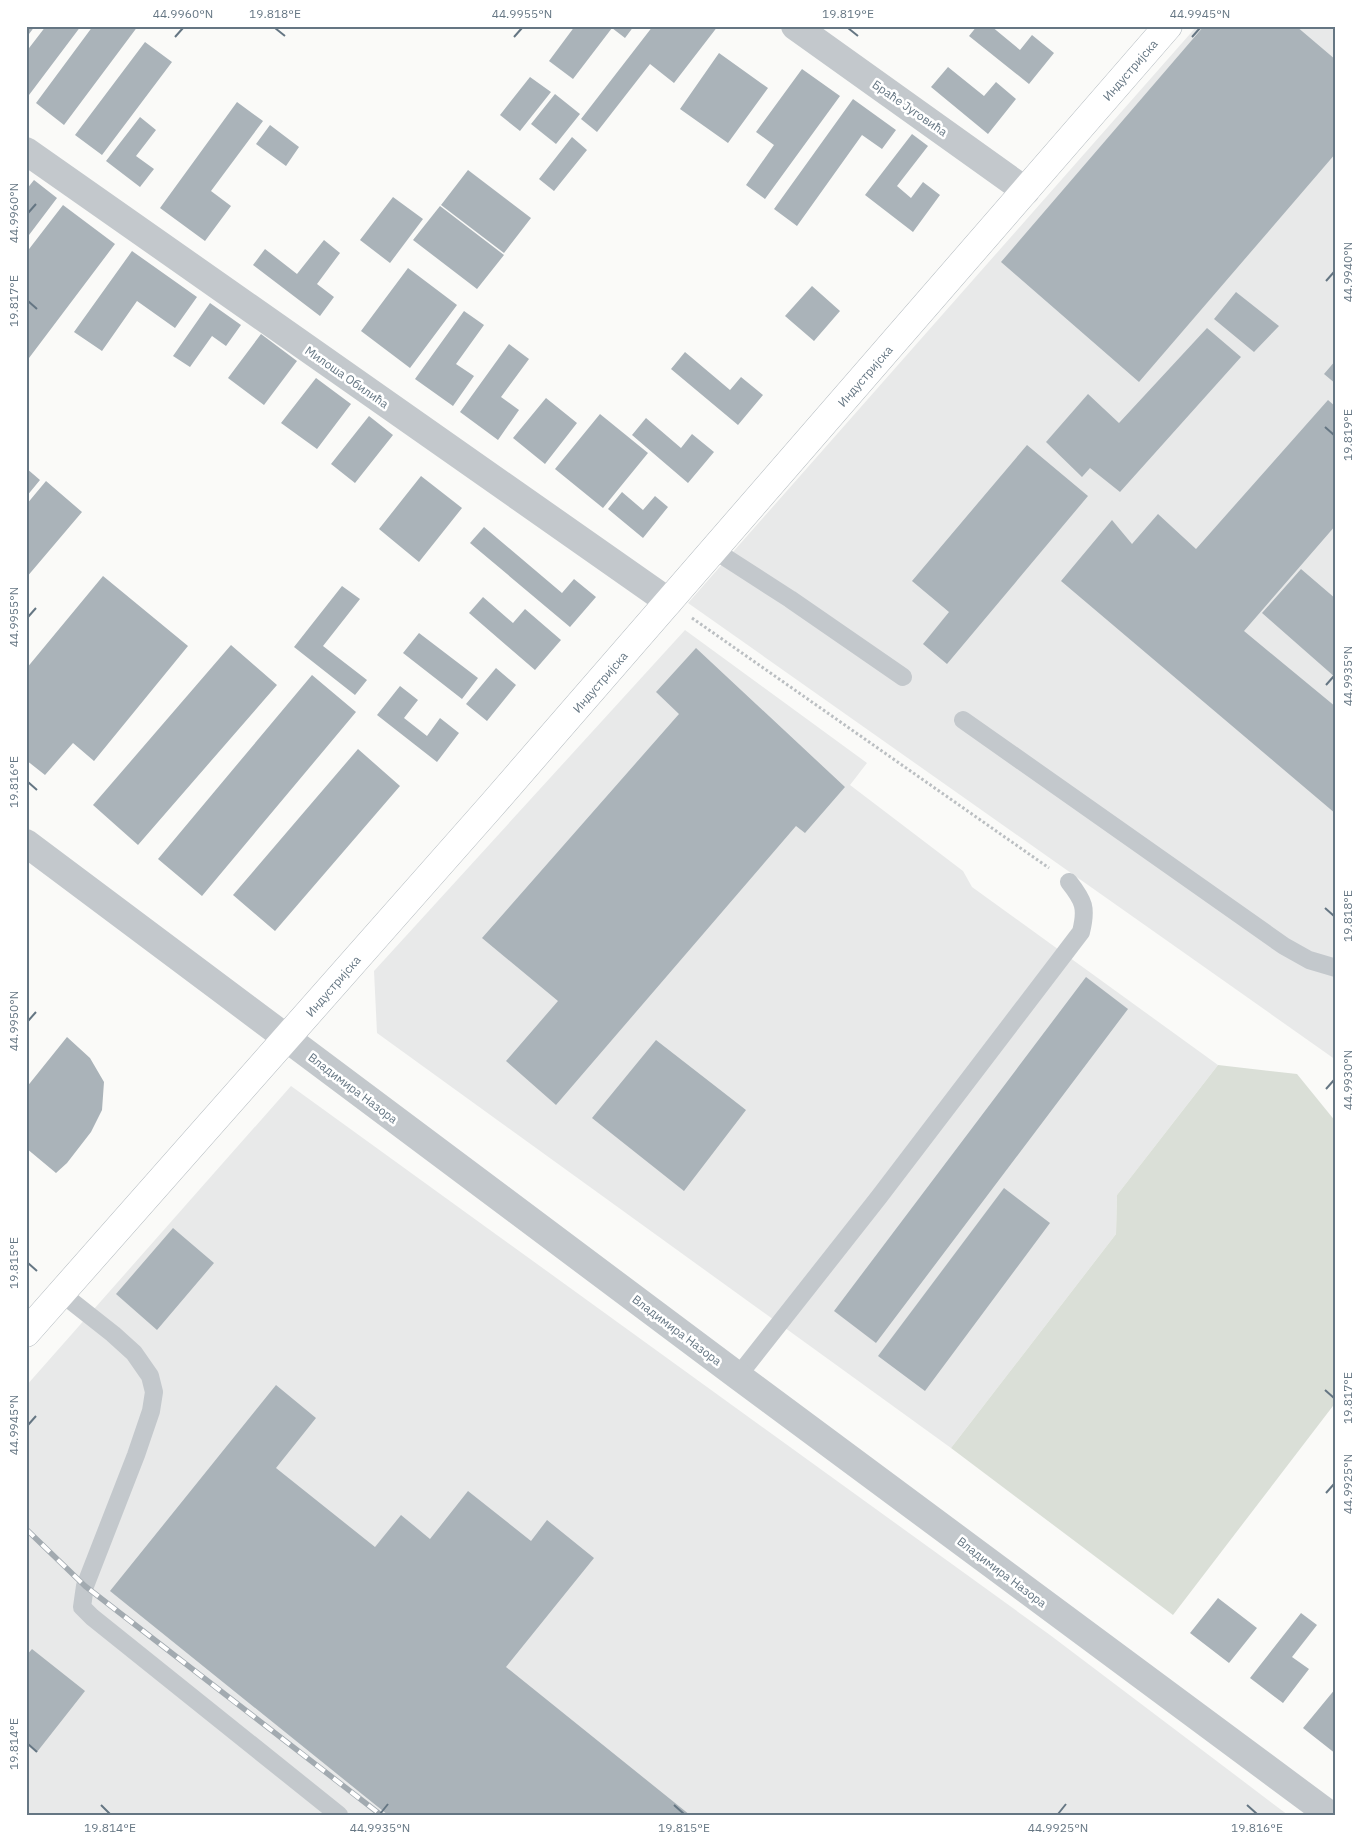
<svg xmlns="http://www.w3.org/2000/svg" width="1362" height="1841" viewBox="0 0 1362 1841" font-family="'IBM Plex Sans',sans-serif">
<rect width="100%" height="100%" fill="#fafaf8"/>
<path fill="#e8e9e9" d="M1197,26H1336V1060L688,603Z
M685,630L867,763L850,785L963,871L972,887L1218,1065L1117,1195L1116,1234L951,1448L377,1033L374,971Z
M291,1086L1050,1635L1288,1815H26V1386Z"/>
<path fill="#dadfd7" d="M1218,1065L1297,1074L1336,1122V1402L1173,1615L951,1448L1116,1234L1117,1195Z"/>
<path fill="#aab3b9" d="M26,26H35L26,38Z
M46,26H81L26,99V52Z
M93,26H138L64,125L36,103Z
M575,26H634L625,38L612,28L573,79L549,61Z
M653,26H718L674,83L650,64L597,132L581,119Z
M977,26H991L1020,50L1032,35L1054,53L1029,84L969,36Z
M1204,26H1296L1336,60V153L1139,382L1001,262Z
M145,42L172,62L102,155L75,135Z
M719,53L768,88L728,143L680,109Z
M948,67L984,96L996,82L1016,99L988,134L931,87Z
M802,69L840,96L765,199L746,185L774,145L756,132Z
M530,77L551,92L520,131L500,115Z
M555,94L580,114L556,144L531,124Z
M853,99L896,130L882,149L862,135L797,226L774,209Z
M237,102L263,121L211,191L231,206L205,241L160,208Z
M140,117L156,130L136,156L154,169L140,187L106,161Z
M270,125L299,147L286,166L256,144Z
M912,134L928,146L897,186L911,198L923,182L940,195L913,232L865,195Z
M572,137L587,150L554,191L539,179Z
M468,170L531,218L504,253L441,205Z
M34,180L57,198L26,239V190Z
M393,197L423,219L390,263L360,240Z
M63,205L115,244L26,362V253Z
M440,206L504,255L477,289L413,240Z
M324,240L340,253L317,284L334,297L320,316L253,265L265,249L297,274Z
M132,251L197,297L175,328L137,301L102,351L74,332Z
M408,268L457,305L410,368L361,331Z
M812,286L840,311L814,341L785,316Z
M1236,292L1279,326L1254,352L1214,319Z
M210,303L241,325L226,346L212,336L190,367L173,356Z
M464,311L484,325L456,364L474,376L453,406L415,379Z
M1207,328L1241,357L1120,492L1090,468L1082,477L1046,442L1088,394L1119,423Z
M261,334L297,361L264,405L228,378Z
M509,344L529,359L501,397L519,410L498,440L460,412Z
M685,352L730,390L741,377L763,395L738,425L671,369Z
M1336,360V384L1324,374Z
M316,378L351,404L317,449L281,423Z
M546,398L577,423L545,464L513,438Z
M1328,400L1336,407V525L1244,631L1336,707V814L1061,581L1112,520L1132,544L1158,514L1196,549Z
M600,414L648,453L603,508L555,469Z
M369,416L393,435L355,483L331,464Z
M646,418L681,448L692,434L714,452L688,483L632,435Z
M1027,445L1088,496L947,664L923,644L949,612L912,581Z
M26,468L40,480L26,497Z
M421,476L462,508L419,562L379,529Z
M46,481L82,512L26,578V505Z
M622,492L643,510L655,496L668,507L643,538L608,509Z
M484,527L562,593L574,579L596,597L570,627L470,543Z
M1301,569L1336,599V678L1262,613Z
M103,576L188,646L94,761L73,743L45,775L26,760V669Z
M342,586L360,599L323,646L367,680L355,695L294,647Z
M483,597L513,623L525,609L561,640L535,670L469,613Z
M419,633L478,678L462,699L403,653Z
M231,645L277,685L138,845L93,805Z
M696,648L845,787L805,833L796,826L556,1105L506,1061L558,1001L482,938L679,714L656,692Z
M496,668L516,685L487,721L466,704Z
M312,675L356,712L202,896L158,859Z
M400,686L418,700L404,718L427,736L440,718L459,733L437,762L377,715Z
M358,749L400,786L275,931L233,895Z
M1086,977L1128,1009L876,1343L834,1311Z
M67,1037L90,1058L104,1082L102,1110L91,1132L67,1163L56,1173L26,1148V1088Z
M656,1040L746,1110L684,1191L592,1118Z
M1004,1188L1050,1223L925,1391L878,1356Z
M173,1228L214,1263L157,1330L116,1294Z
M276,1385L316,1418L276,1468L375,1547L401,1515L430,1539L468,1491L531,1541L547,1520L594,1558L506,1667L690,1815H388L110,1591Z
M1218,1598L1257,1628L1229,1663L1190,1633Z
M1301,1613L1317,1625L1292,1657L1309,1669L1283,1703L1250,1678Z
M32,1649L85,1691L37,1752L26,1743V1656Z
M1336,1688V1754L1303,1728Z"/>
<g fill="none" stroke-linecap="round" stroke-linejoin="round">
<defs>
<path id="secondary" d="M26,1333L492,805L1168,26"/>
</defs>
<use href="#secondary" stroke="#b3babf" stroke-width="29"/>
<path stroke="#bbbfc2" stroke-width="3" stroke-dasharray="2.5 2.5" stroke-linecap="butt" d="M692,618L1049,868"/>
<path stroke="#c3c8cc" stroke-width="18" d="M714,550L790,599L903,677
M963,720L1284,946L1309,960L1336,968
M61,1293L113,1334L134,1353L150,1376L154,1392L151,1411L136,1455L85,1586L82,1607L92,1617L339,1815
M738,1376L879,1197L1081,932C1087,908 1084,901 1069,882"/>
<path stroke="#c3c8cc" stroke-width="28" d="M795,26L1026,191
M26,151L669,602"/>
<path stroke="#c3c8cc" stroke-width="28" d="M26,843L738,1376L1330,1815"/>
<use href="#secondary" stroke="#fff" stroke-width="28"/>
<defs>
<path id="rail" d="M26,1529L85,1586L381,1815"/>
</defs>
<use href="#rail" stroke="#a2aab0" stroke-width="5.5"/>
<use href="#rail" stroke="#fff" stroke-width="4" stroke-dasharray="11" stroke-linecap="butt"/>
</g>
<path fill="none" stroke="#657683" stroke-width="2" d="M275,28L285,36M848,28L858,36M175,37L183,28M514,37L522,28M1192,37L1200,28M28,213L36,204M1326,281L1334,272M28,301L37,309M1325,427L1334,435M28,617L36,608M1326,685L1334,676M28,782L37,790M1325,908L1334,916M28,1021L36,1012M1326,1089L1334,1080M28,1263L37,1271M1325,1390L1334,1398M28,1425L36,1416M1326,1493L1334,1484M28,1744L37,1752M101,1805L110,1814M674,1805L684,1814M1247,1805L1257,1814M380,1814L388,1804M1058,1814L1066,1804"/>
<g text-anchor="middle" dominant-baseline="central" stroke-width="5" stroke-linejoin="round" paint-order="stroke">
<g font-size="12" fill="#657683" stroke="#fff">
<text transform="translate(1130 70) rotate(-49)">Индустријска</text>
<text transform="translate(910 108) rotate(35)">Браће Југовића</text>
<text transform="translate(865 376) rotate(-49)">Индустријска</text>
<text transform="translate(347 377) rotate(35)">Милоша Обилића</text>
<text transform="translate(600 682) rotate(-49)">Индустријска</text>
<text transform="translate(333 986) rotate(-49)">Индустријска</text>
<text transform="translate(353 1088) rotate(37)">Владимира Назора</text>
<text transform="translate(677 1330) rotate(37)">Владимира Назора</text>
<text transform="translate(1002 1572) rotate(37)">Владимира Назора</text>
</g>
</g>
<rect width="1362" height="1841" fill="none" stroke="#ffffff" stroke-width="55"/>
<rect x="28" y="28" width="1306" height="1786" fill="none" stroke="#657683" stroke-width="2"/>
<g font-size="12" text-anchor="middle" fill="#657683">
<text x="183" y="18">44.9960°N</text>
<text x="275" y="18">19.818°E</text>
<text x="522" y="18">44.9955°N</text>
<text x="848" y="18">19.819°E</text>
<text x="1200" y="18">44.9945°N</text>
<text transform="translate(14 213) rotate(-90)" y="4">44.9960°N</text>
<text transform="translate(1348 272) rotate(-90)" y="4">44.9940°N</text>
<text transform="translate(14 301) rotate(-90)" y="4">19.817°E</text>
<text transform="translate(1348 435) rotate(-90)" y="4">19.819°E</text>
<text transform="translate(14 617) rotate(-90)" y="4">44.9955°N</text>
<text transform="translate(1348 676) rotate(-90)" y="4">44.9935°N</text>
<text transform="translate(14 782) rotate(-90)" y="4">19.816°E</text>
<text transform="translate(1348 916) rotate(-90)" y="4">19.818°E</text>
<text transform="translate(14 1021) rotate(-90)" y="4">44.9950°N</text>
<text transform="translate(1348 1080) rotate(-90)" y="4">44.9930°N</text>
<text transform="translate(14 1263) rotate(-90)" y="4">19.815°E</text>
<text transform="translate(1348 1398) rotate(-90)" y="4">19.817°E</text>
<text transform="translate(14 1425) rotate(-90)" y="4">44.9945°N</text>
<text transform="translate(1348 1484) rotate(-90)" y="4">44.9925°N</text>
<text transform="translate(14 1744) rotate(-90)" y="4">19.814°E</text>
<text x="110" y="1832">19.814°E</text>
<text x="380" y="1832">44.9935°N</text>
<text x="684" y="1832">19.815°E</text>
<text x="1058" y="1832">44.9925°N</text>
<text x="1257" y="1832">19.816°E</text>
</g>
</svg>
